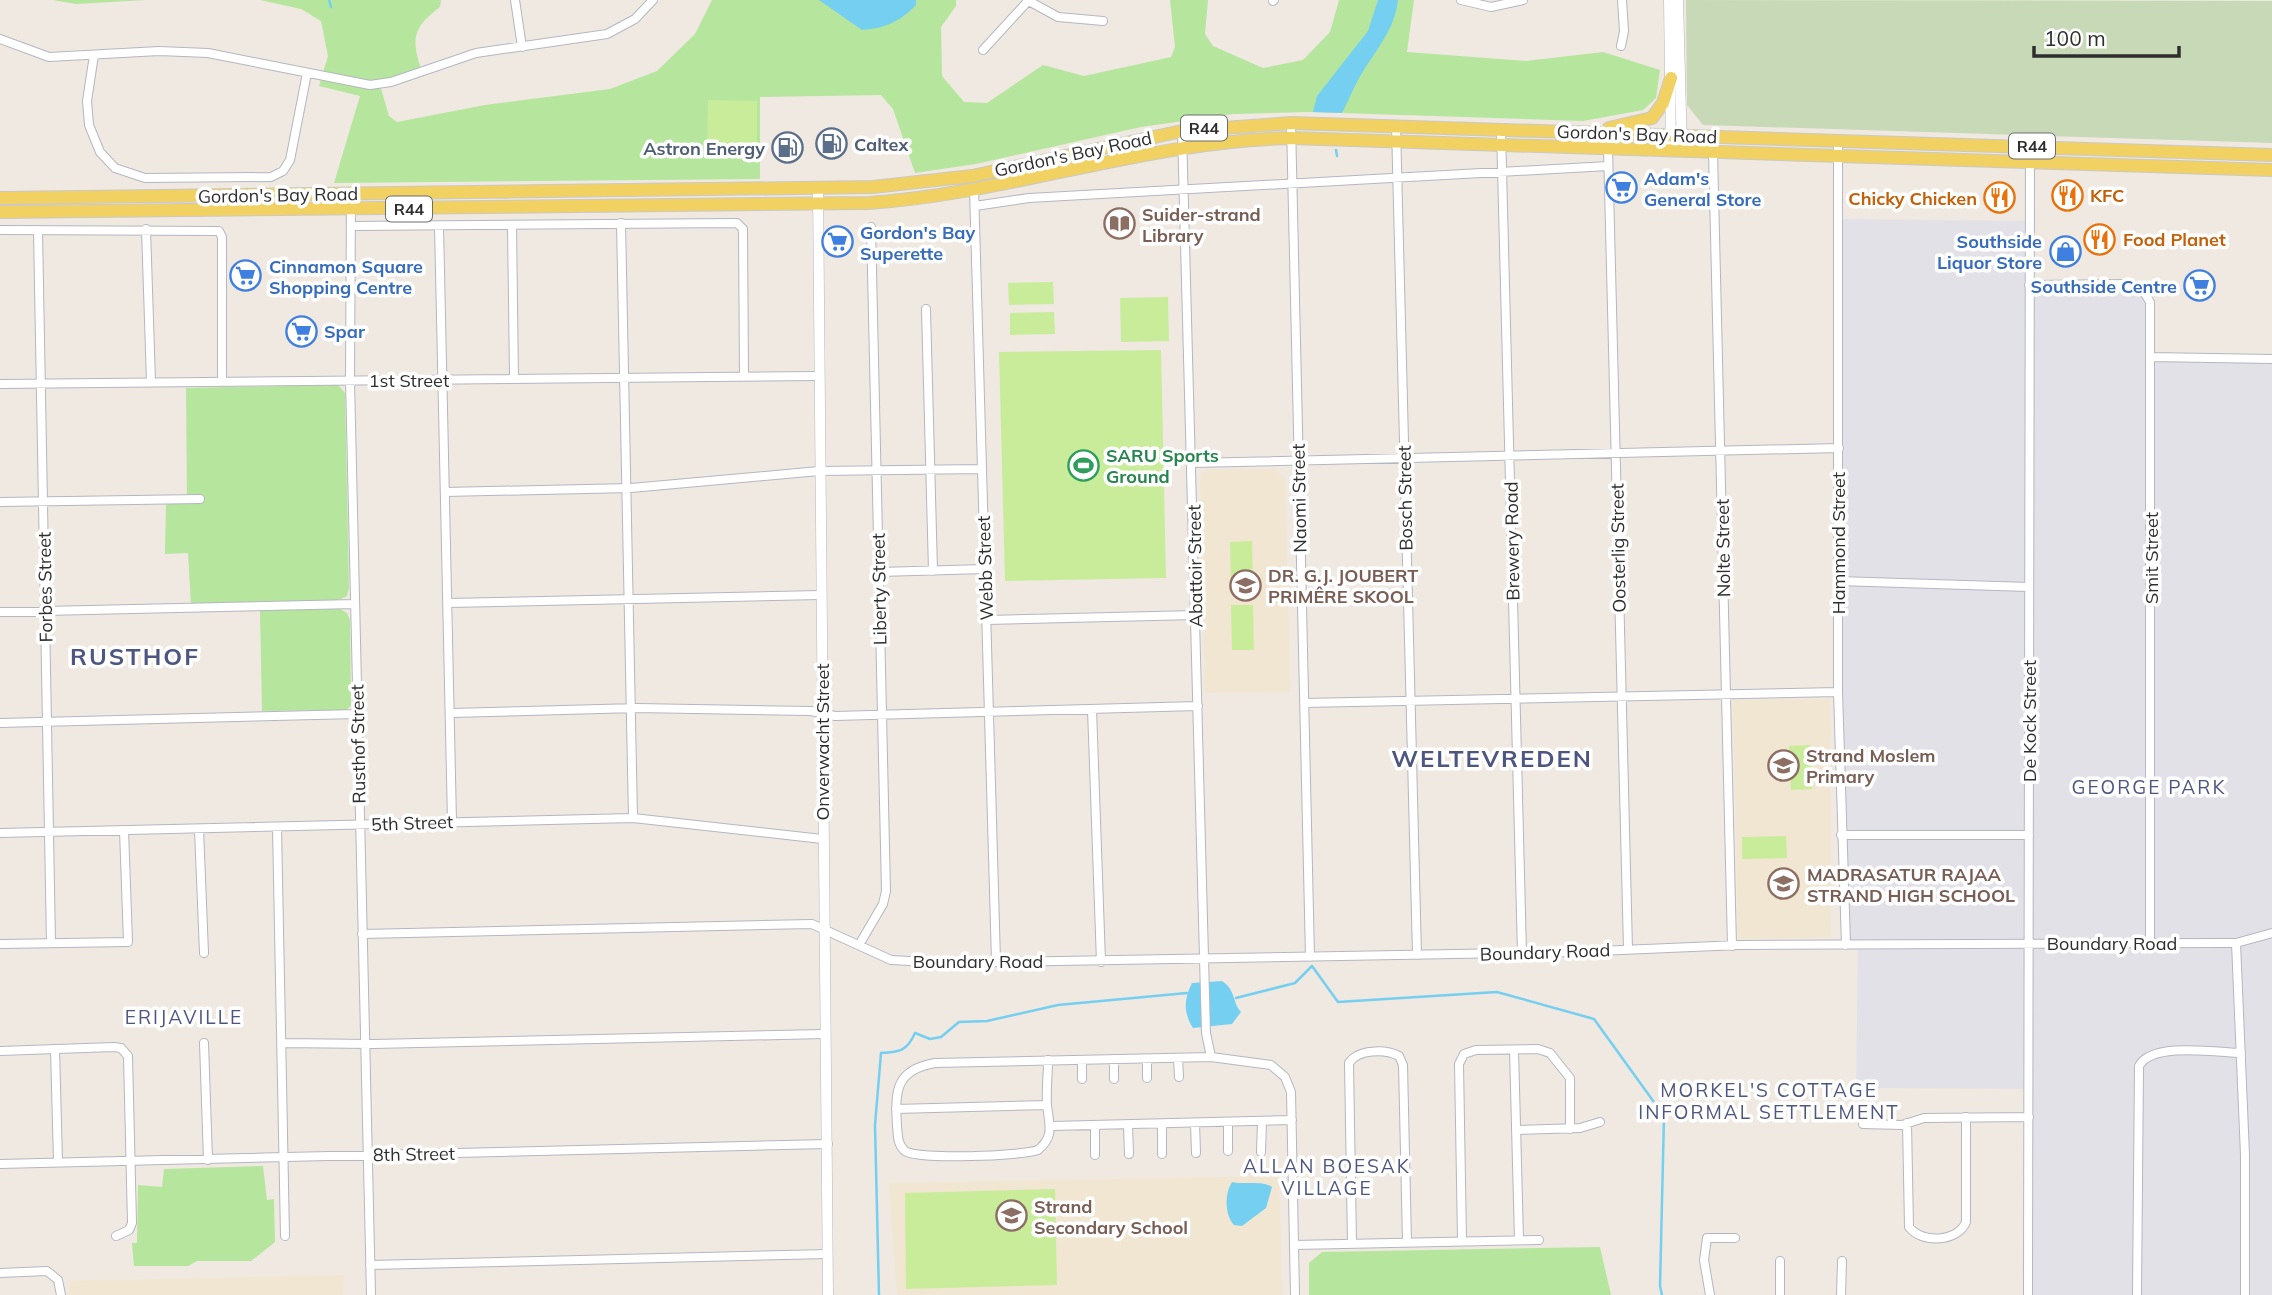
<svg xmlns="http://www.w3.org/2000/svg" width="2272" height="1295" viewBox="0 0 2272 1295" font-family="Mulish,sans-serif">
<rect width="100%" height="100%" fill="#efe9e1"/>
<path fill="#e3e1e8" d="M1839,219L2030,221V287L2128,286L2139,290L2148,300L2151,360L2272,361V1295H2028L2027,1089L1856,1088L1858,947H1844Z"/>
<path fill="#f0e6d1" d="M1275,469L1285,479L1290,692L1205,693L1200,476L1206,470Z
M1830,699L1831,937L1738,939L1733,700Z
M1279,1176L1282,1295H897L889,1183Z
M344,1275L343,1295H69V1281Z"/>
<path fill="#b6e59e" d="M53,0H146L76,4Z
M260,0H441L440,7C412,28 411,39 422,72L380,85L389,116L397,122L485,105L610,89L657,71L695,34L712,0H956V6L941,27L942,76L964,102L987,103L1043,65L1084,76L1171,57L1175,47L1170,0H1208L1205,34L1213,46L1263,68L1303,60L1330,32L1339,0H1414L1407,52L1526,61L1603,52L1660,70L1656,98L1643,110L1583,121L1310,112L1233,114L1141,127L976,164L915,173L893,109L881,95L760,97V179L334,183L360,96L319,86L328,56L321,21L301,9Z
M338,385L345,393L349,588L347,596L339,600L191,604L188,553L165,554L166,503L187,502L186,388Z
M340,609L347,613L350,620L351,706L346,710L262,711L260,610Z
M263,1166L267,1200L274,1199L275,1242L251,1261H197L188,1266H134L132,1243H137L138,1185L162,1187L164,1169Z
M1600,1247L1611,1295H1309V1263L1322,1252Z"/>
<path fill="#c8d9b8" d="M1686,0L2272,1V143L1703,125L1687,105Z"/>
<path fill="#c9ec9a" d="M708,100L757,101V151L707,150Z
M1053,282L1054,304L1009,305L1008,283Z
M1168,297L1169,341L1121,342L1120,298Z
M1054,312L1055,334L1010,335V313Z
M1161,350L1166,578L1005,581L999,352Z
M1252,541L1253,586H1231L1230,542Z
M1231,605H1253L1254,650H1232Z
M1811,745L1812,789L1791,790L1789,746Z
M1786,836L1787,858L1742,859V837Z
M1055,1189L1057,1285L906,1289L905,1193Z"/>
<path fill="#75cff0" d="M819,0H916V5C900,22 885,28 862,30Z
M1378,0H1398C1395,29 1376,50 1362,73C1354,86 1349,100 1342,113L1313,112L1317,96L1368,31Z
M1222,981C1236,990 1232,1002 1241,1012L1232,1024L1193,1028C1183,1012 1184,999 1192,983Z
M1232,1182C1245,1185 1262,1180 1272,1187L1266,1208L1242,1226L1234,1225C1225,1215 1224,1194 1232,1182Z"/>
<g fill="none" stroke-linecap="round" stroke-linejoin="round">
<path stroke="#75cff0" stroke-width="2.5" d="M329,0L331,7
M1336,150L1337,156
M1236,998L1295,983L1312,966L1338,1002L1497,992L1594,1019L1664,1116L1660,1286L1662,1295
M879,1295L875,1125L881,1053C900,1052 907,1051 915,1033L930,1039L941,1037L959,1022L987,1021L1058,1005L1187,993"/>
<defs>
<path id="minor" d="M515,0L522,47
M1027,0L1058,17L1103,21
M1461,0L1491,7L1523,0
M1273,1L1274,0
M0,39L49,57L159,51L208,53L370,85L391,82L476,53L607,34L635,19L653,0
M1621,46L1624,31L1622,0
M983,50L1028,1
M94,55L87,101L89,125L100,152L115,168L145,178L271,177L283,171L290,160L307,73
M1291,123L1310,957
M1396,126L1417,955
M1501,129L1522,953
M1182,131L1206,1033L1211,1057
M1838,140V692L1846,945
M1608,148L1628,949
M1713,151L1732,946
M974,188L996,961
M351,194L350,380L371,1295
M975,206L1029,198L1608,166
M621,223L633,818
M512,225L514,379
M351,226L737,223L743,229L744,377
M439,226L452,822
M146,229L151,382
M0,230L219,231L222,237V382
M38,230L51,943
M2029,285L2132,284L2142,289L2150,302V943
M926,309L933,571
M2151,357L2272,359
M0,384L818,376
M1192,463L1839,448
M445,492L631,488L819,471L982,469
M0,502L200,499
M879,572L985,569
M1838,581L2029,587
M448,603L820,595
M0,612L355,604
M986,620L1196,615
M1304,703L1838,692
M1092,709L1101,962
M451,713L637,708L811,711L835,716L1198,706
M0,723L357,714
M277,827L285,1236
M199,829L204,953
M0,833L633,818L822,839
M1841,835H2029
M362,934L812,924L891,960L948,963L1575,952L1739,945L2220,943H2236L2272,933
M2236,943L2245,1155V1295
M0,944L128,942L124,830
M859,945L883,904L886,891L871,227
M204,1043L208,1160
M282,1043L373,1044L824,1034
M55,1049L58,1162
M1514,1050L1519,1239
M0,1051L114,1047L121,1048L128,1056L132,1223L129,1230L116,1236
M1178,1058L1179,1077
M1147,1059V1078
M1048,1060C1048,1075 1046,1090 1047,1105C1049,1124 1055,1136 1038,1150C1022,1156 917,1160 905,1151C897,1144 898,1135 897,1126C895,1091 895,1070 935,1063L1211,1057L1271,1065L1285,1077L1291,1092L1295,1295
M1082,1060V1079
M1114,1079V1059
M896,1109L1047,1105
M1228,1122V1151
M1195,1123L1196,1153
M1907,1123L1909,1227C1922,1244 1958,1242 1966,1222V1117
M1863,1124L1902,1125L1924,1118L2029,1117
M1095,1125V1155
M1128,1125L1129,1154
M1052,1126L1292,1120
M1516,1130L1580,1128L1600,1122
M1261,1152L1262,1122
M1162,1154V1124
M0,1164L828,1144
M1462,1240L1459,1064L1464,1054L1476,1050L1538,1049L1550,1053L1570,1078V1129
M1352,1244L1349,1063C1358,1049 1385,1049 1399,1056L1403,1065L1407,1242
M1294,1245L1539,1240
M1780,1261V1295
M370,1265L828,1254
M0,1273L47,1271L58,1280L61,1295
M1710,1295L1704,1260L1707,1238H1735
M1841,1295L1842,1261
M2028,1295L2030,146
M2137,1295L2139,1066C2152,1042 2215,1052 2241,1053"/>
<path id="tertiary" d="M1669,0L1671,150
M1678,0L1682,151
M818,189L828,1295"/>
<path id="primary" d="M1609,128L1652,118L1663,103L1671,78
M0,198L873,187L972,176L1182,131L1291,123L2272,155
M0,212L869,203C1012,193 1147,141 1291,138L2272,170"/>
</defs>
<use href="#minor" stroke="#b4b7c1" stroke-width="10"/>
<use href="#tertiary" stroke="#b4b7c1" stroke-width="11"/>
<use href="#primary" stroke="#c9c9c9" stroke-width="14"/>
<use href="#minor" stroke="#fff" stroke-width="8"/>
<use href="#tertiary" stroke="#fff" stroke-width="10"/>
<use href="#primary" stroke="#f2d163" stroke-width="12"/>
</g>
<defs>
<symbol id="fuel-ring" viewBox="-11 -11 22 22"><circle r="9.5" fill="#fff" stroke="#5c6f8a" stroke-width="1.5"/><path d="M-5.5-6h7V0h2V4h1.3V-2.5L3-4.5l.8-.8L6-3V5H2.5V1h-1V6h-7ZM-4.2-4.7v3.2H.2V-4.7Z" fill="#5c6f8a"/></symbol>
<symbol id="supermarket-ring" viewBox="-11 -11 22 22"><circle r="9.5" fill="#fff" stroke="#3f7fe0" stroke-width="1.5"/><path d="M-6-5.5h2.5l.6 2H6L4.5 2H-2.5L-4.4-4H-6ZM-1.5 3.2a1.3 1.3 0 1 0 .1 0ZM3 3.2a1.3 1.3 0 1 0 .1 0Z" fill="#3f7fe0"/></symbol>
<symbol id="restaurant-ring" viewBox="-11 -11 22 22"><circle r="9.5" fill="#fff" stroke="#e8710a" stroke-width="1.5"/><path d="M-5-6h1v4h1v-4h1v4h1v-4h1v5L-1.5 .5V6h-2V.5L-5-1ZM5-6V6H3V1.5H1.5Q1.5-4 5-6Z" fill="#e8710a"/></symbol>
<symbol id="library-ring" viewBox="-11 -11 22 22"><circle r="9.5" fill="#fff" stroke="#8d6e63" stroke-width="1.5"/><path d="M-6-4Q-3-5.5-.7-3.5V5Q-3 3-6 4ZM6-4Q3-5.5 .7-3.5V5Q3 3 6 4Z" fill="#8d6e63"/></symbol>
<symbol id="shop-ring" viewBox="-11 -11 22 22"><circle r="9.5" fill="#fff" stroke="#3f7fe0" stroke-width="1.5"/><path d="M-5-2.5h2.3a2.7 3.5 0 0 1 5.4 0H5L5.5 6h-11ZM-1.5-2.5h3a1.5 2.3 0 0 0-3 0Z" fill="#3f7fe0"/></symbol>
<symbol id="stadium-ring" viewBox="-11 -11 22 22"><circle r="9.5" fill="#fff" stroke="#2e9e5b" stroke-width="1.5"/><path d="M0-5a6.5 5 0 1 0 0 10a6.5 5 0 1 0 0-10ZM-3.5-1.8h7v3.6h-7Z" fill="#2e9e5b"/></symbol>
<symbol id="school-ring" viewBox="-11 -11 22 22"><circle r="9.5" fill="#fff" stroke="#8d6e63" stroke-width="1.5"/><path d="M0-5L7-2L0 1L-7-2ZM-4 1L0 2.5L4 1V4Q0 6-4 4Z" fill="#8d6e63"/></symbol>
</defs>
<g fill-rule="evenodd">
<use href="#fuel-ring" x="814" y="126" width="35" height="35"/>
<use href="#fuel-ring" x="770" y="130" width="35" height="35"/>
<use href="#supermarket-ring" x="1604" y="170" width="35" height="35"/>
<use href="#restaurant-ring" x="2050" y="178" width="35" height="35"/>
<use href="#restaurant-ring" x="1982" y="180" width="35" height="35"/>
<use href="#library-ring" x="1102" y="206" width="35" height="35"/>
<use href="#restaurant-ring" x="2082" y="222" width="35" height="35"/>
<use href="#supermarket-ring" x="820" y="224" width="35" height="35"/>
<use href="#shop-ring" x="2048" y="234" width="35" height="35"/>
<use href="#supermarket-ring" x="228" y="258" width="35" height="35"/>
<use href="#supermarket-ring" x="2182" y="268" width="35" height="35"/>
<use href="#supermarket-ring" x="284" y="314" width="35" height="35"/>
<use href="#stadium-ring" x="1066" y="448" width="35" height="35"/>
<use href="#school-ring" x="1228" y="568" width="35" height="35"/>
<use href="#school-ring" x="1766" y="748" width="35" height="35"/>
<use href="#school-ring" x="1766" y="866" width="35" height="35"/>
<use href="#school-ring" x="994" y="1198" width="35" height="35"/>
</g>
<g text-anchor="middle" dominant-baseline="central" stroke-width="7" stroke-linejoin="round" paint-order="stroke">
<g fill="#fff" stroke="#6d6d6d" stroke-width="2">
<rect x="1181" y="115.5" width="46" height="25" rx="5"/>
<rect x="2009" y="133.5" width="46" height="25" rx="5"/>
<rect x="386" y="196.5" width="46" height="25" rx="5"/>
</g>
<g font-size="16" font-weight="bold" fill="#2e2e2e">
<text x="1204" y="128">R44</text>
<text x="2032" y="146">R44</text>
<text x="409" y="209">R44</text>
</g>
<g font-size="18" fill="#2e2e2e" stroke="#fff">
<text transform="translate(1637 134) rotate(2)">Gordon's Bay Road</text>
<text transform="translate(1073 154) rotate(-12)">Gordon's Bay Road</text>
<text transform="translate(278 195) rotate(-1)">Gordon's Bay Road</text>
<text x="409" y="380">1st Street</text>
<text transform="translate(1299 498) rotate(-91)">Naomi Street</text>
<text transform="translate(1405 498) rotate(-91)">Bosch Street</text>
<text transform="translate(1512 541) rotate(-91)">Brewery Road</text>
<text transform="translate(1838 543) rotate(-90)">Hammond Street</text>
<text transform="translate(1618 548) rotate(-91)">Oosterlig Street</text>
<text transform="translate(1723 548) rotate(-91)">Nolte Street</text>
<text transform="translate(2151 558) rotate(-90)">Smit Street</text>
<text transform="translate(1195 566) rotate(-91)">Abattoir Street</text>
<text transform="translate(985 568) rotate(-92)">Webb Street</text>
<text transform="translate(45 587) rotate(-91)">Forbes Street</text>
<text transform="translate(879 589) rotate(-91)">Liberty Street</text>
<text transform="translate(2029 721) rotate(-90)">De Kock Street</text>
<text transform="translate(822 742) rotate(-90)">Onverwacht Street</text>
<text transform="translate(358 744) rotate(-91)">Rusthof Street</text>
<text transform="translate(412 823) rotate(-2)">5th Street</text>
<text x="2112" y="943">Boundary Road</text>
<text transform="translate(1545 952) rotate(-2)">Boundary Road</text>
<text x="978" y="961">Boundary Road</text>
<text transform="translate(414 1154) rotate(-1)">8th Street</text>
</g>
<g font-size="18" font-weight="bold" fill="#4e5e75" stroke="#fff" text-anchor="start">
<text x="854" y="144">Caltex</text>
<text x="765" y="148" text-anchor="end">Astron Energy</text>
</g>
<g font-size="18" font-weight="bold" fill="#366cbe" stroke="#fff" text-anchor="start">
<text x="1644" y="178">Adam's<tspan x="1644" dy="21">General Store</tspan></text>
<text x="860" y="232">Gordon's Bay<tspan x="860" dy="21">Superette</tspan></text>
<text x="2042" y="241" text-anchor="end">Southside<tspan x="2042" dy="21">Liquor Store</tspan></text>
<text x="269" y="266">Cinnamon Square<tspan x="269" dy="21">Shopping Centre</tspan></text>
<text x="2177" y="286" text-anchor="end">Southside Centre</text>
<text x="324" y="331">Spar</text>
</g>
<g font-size="18" font-weight="bold" fill="#c56008" stroke="#fff" text-anchor="start">
<text x="2090" y="195">KFC</text>
<text x="1977" y="198" text-anchor="end">Chicky Chicken</text>
<text x="2123" y="239">Food Planet</text>
</g>
<g font-size="18" font-weight="bold" fill="#785e54" stroke="#fff" text-anchor="start">
<text x="1142" y="214">Suider-strand<tspan x="1142" dy="21">Library</tspan></text>
<text x="1268" y="575">DR. G.J. JOUBERT<tspan x="1268" dy="21">PRIMÊRE SKOOL</tspan></text>
<text x="1806" y="755">Strand Moslem<tspan x="1806" dy="21">Primary</tspan></text>
<text x="1807" y="874">MADRASATUR RAJAA<tspan x="1807" dy="21">STRAND HIGH SCHOOL</tspan></text>
<text x="1034" y="1206">Strand<tspan x="1034" dy="21">Secondary School</tspan></text>
</g>
<g font-size="18" font-weight="bold" fill="#27864d" stroke="#fff" text-anchor="start">
<text x="1106" y="455">SARU Sports<tspan x="1106" dy="21">Ground</tspan></text>
</g>
<g font-size="19" letter-spacing="2" fill="#4d5680" stroke="#fff">
<text x="2149" y="787">GEORGE PARK</text>
<text x="184" y="1017">ERIJAVILLE</text>
<text x="1769" y="1090">MORKEL'S COTTAGE<tspan x="1769" dy="22">INFORMAL SETTLEMENT</tspan></text>
<text x="1327" y="1166">ALLAN BOESAK<tspan x="1327" dy="22">VILLAGE</tspan></text>
</g>
<g font-size="24" font-weight="bold" letter-spacing="2" fill="#4d5680" stroke="#fff">
<text x="135" y="656">RUSTHOF</text>
<text x="1492" y="758">WELTEVREDEN</text>
</g>
</g>
<path d="M2034 46v10h145v-10" fill="none" stroke="#2e2e2e" stroke-width="3.5"/>
<text x="2044" y="46" font-size="21" fill="#2e2e2e" stroke="#ffffff" stroke-width="5" paint-order="stroke">100 m</text>
</svg>
